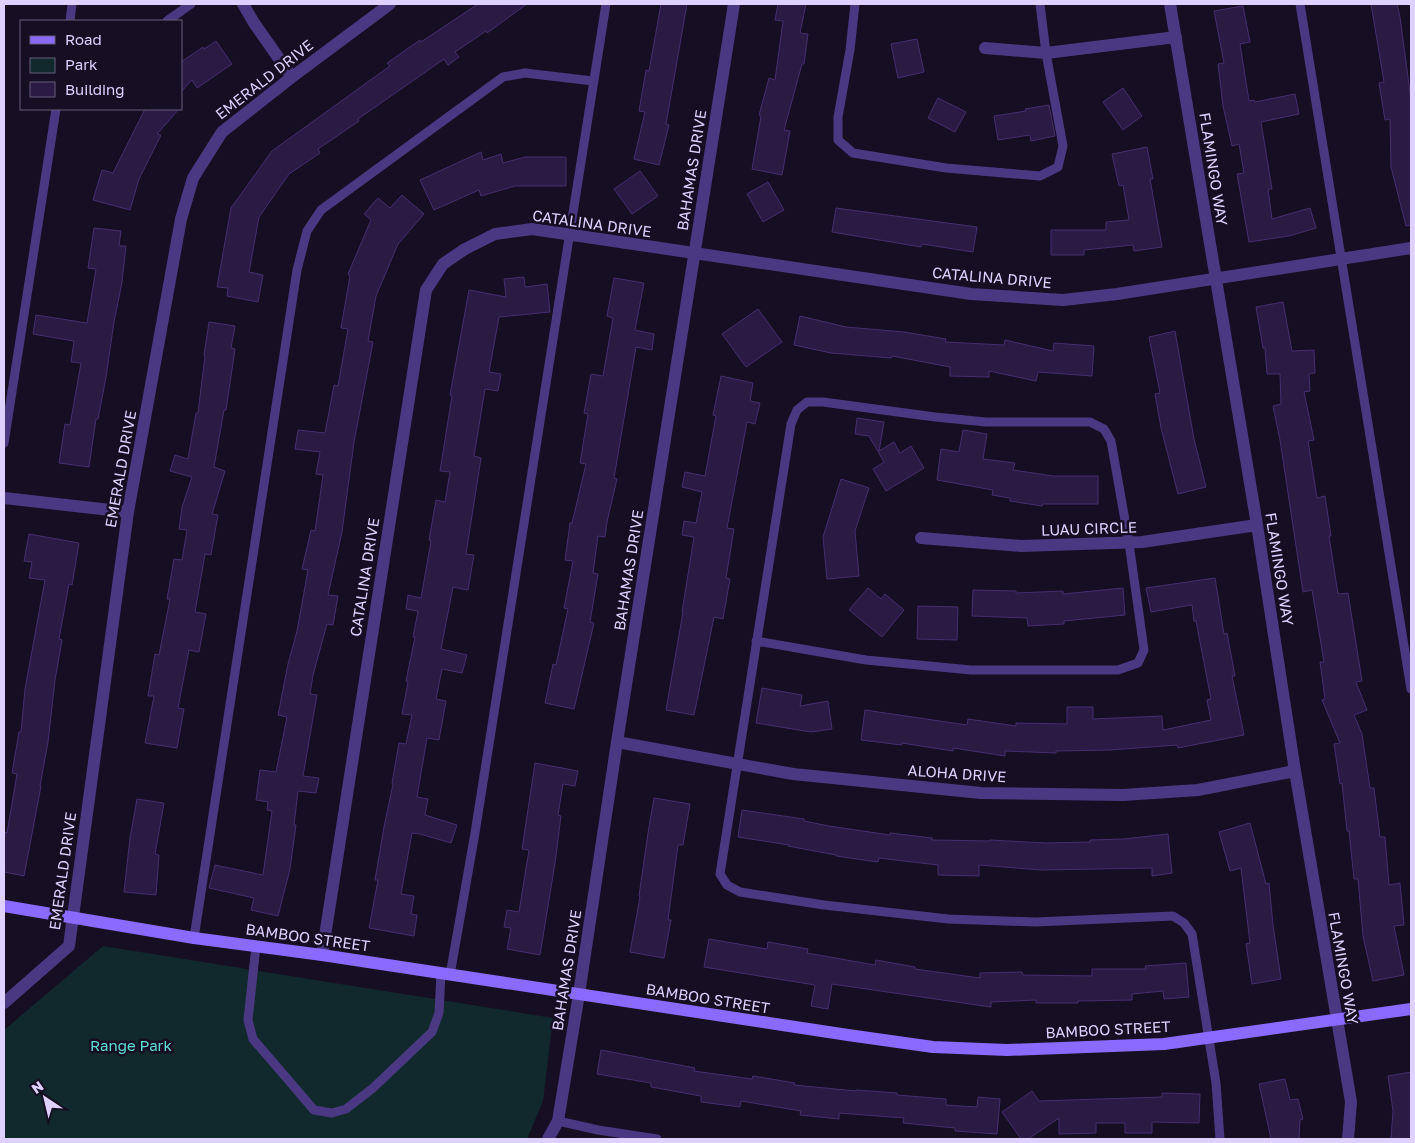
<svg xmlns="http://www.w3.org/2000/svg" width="1415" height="1143" viewBox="0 0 1415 1143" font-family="'Golos Text',sans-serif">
<rect width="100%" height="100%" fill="#160e23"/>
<path fill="#11292d" d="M103,946L553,1018L543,1101L527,1139H4V1030Z"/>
<path fill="#2b1a44" stroke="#472d70" d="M478,4H527L487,33L486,31L455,52L459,57L448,65L444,59L358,119L359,121L318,149L320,153L289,174L259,217L249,272L263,275L258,302L227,296L228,288L217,287L231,208L272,151L390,66L387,63L420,40L421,42Z
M661,4H687L666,124L669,125L659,165L634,159L645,112L639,111L646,70L649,71Z
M778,4H806L800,33L808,34L804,64H802L784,130L790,131L782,175L752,169L761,116L759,115L769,78L775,80L783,21L775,20Z
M1371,4H1397L1400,17L1411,100V225L1406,226L1391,167L1390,119L1385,120L1379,83L1384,82Z
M1243,6L1250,42L1240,44L1249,101L1254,100L1255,102L1295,94L1299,114L1261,122L1272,189H1268L1272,219L1310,208L1316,228L1289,236L1249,242L1237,174L1244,173L1239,144L1232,146L1223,106L1218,64L1224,63L1214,11Z
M917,39L924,72L898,78L891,44Z
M216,41L232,64L197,88L192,80L181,92V62L203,47L204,49Z
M1123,88L1142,116L1123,130L1103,102Z
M938,98L966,112L955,132L928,118Z
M1049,105L1055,136L1031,141L1030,135L998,140L994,116L1026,111L1025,109Z
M145,109H179L157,134L161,135L139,179L130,210L93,200L102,170L113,173Z
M1147,147L1153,179H1150L1162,247L1134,251L1133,245L1084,250V255H1051V230H1106V222L1129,220L1123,185L1119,186L1112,154Z
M481,152L483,160L501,154L503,163L525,157H566V186H515L481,196L479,190L434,210L420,180Z
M640,171L658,196L632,214L614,189Z
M768,182L784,210L763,222L747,194Z
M402,195L424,214L398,244L376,296L368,341L373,342L354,442L342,532L328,595L338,596L333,625L327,624L313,675L310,694L317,695L303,776L319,778L316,793L298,791L294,825H296L290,869L278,916L251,910L254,898L209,888L215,865L263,875L272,811L267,810L268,802L256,800L260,770L276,772L287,717L278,715L288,664L297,631L308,570L302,569L311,530L315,531L323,475L316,474L320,452L295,449L298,430L325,433L334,385L338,386L348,329L341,328L350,276L348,274L371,220L364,214L378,198L390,208Z
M836,208L977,227L973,252L922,244L921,247L832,232Z
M94,228L121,231L119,246H126L122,282L114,322L106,377L98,419H96L89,467L59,463L65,424L70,425L81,363L71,362L74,341L33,334L36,315L87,323L96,269L88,268Z
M524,277L525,287L547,284L550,312L499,317L489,372L501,374L498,391L485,389L474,456L481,458L466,554L474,555L468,590L453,587L441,649L467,655L462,673L442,669L436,699L446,701L439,740L427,738L417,797L428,799L425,815L457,825L451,843L420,834L412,833L401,894L414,896L411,914L417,915L414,936L369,928L378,880H375L384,827L393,784L392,783L399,743L406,744L412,715L402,714L408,682L406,681L415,637H413L418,611L406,609L408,595L421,598L431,541L429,540L436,500L445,502L450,472L440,471L452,396L450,395L469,290L506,297L504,279Z
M614,278L644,283L635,330L654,334L652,350L636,347L614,478L617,479L607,522L605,537L598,536L593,573L598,574L590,622L594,623L574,709L545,703L553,664L556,665L568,609L564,608L573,561L565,560L570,523H572L586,464L580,463L588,414L584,413L591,374L603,376L613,318L607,316Z
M1283,302L1292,351L1314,350L1315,373L1309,374L1310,391L1304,392L1314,440L1308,441L1317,498L1325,496L1331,536H1329L1338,594L1348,593L1362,681L1356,682L1367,710L1354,715L1362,734L1370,788H1374L1380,837H1385L1389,885L1400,883L1404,925L1394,926L1404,975L1373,981L1363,936L1358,879H1354L1349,831H1347L1342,783L1340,784L1334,744L1340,743L1322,700L1325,699L1320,662H1324L1312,590L1303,592L1280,440L1273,406L1281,404L1280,374H1267L1265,348H1263L1256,307Z
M758,309L782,342L746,367L722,334Z
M800,316L846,327L904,332L946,339L945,342L1004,345L1005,340L1053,351L1054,343L1094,346L1092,376L1038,372L1036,381L989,371V377L950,376V367L892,356L891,358L831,353L794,345Z
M209,322L235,326L231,348L235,349L226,410H224L214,467L225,471L212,514L218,515L211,555L205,554L195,612L206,614L199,652L189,650L178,708L184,709L177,748L145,743L154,696H148L155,654L159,655L170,599H167L174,559L182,560L187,530L179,529L182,507L192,477L170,471L175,455L188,459L196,413H198L205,356L204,355Z
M1175,331L1194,439L1206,487L1178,494L1161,428L1155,394L1160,393L1149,337Z
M721,376L753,383L750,401L760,403L755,424L747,422L727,528L734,529L726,578L730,579L723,619L714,617L694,715L666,710L683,612H682L694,537L682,535L684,521L696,523L702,492L682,487L685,472L705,476L716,416L713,415Z
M857,418L884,422L879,451L894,442L900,453L911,446L924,468L886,491L873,469L884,462L869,436L855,434Z
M963,430L987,434L983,459L1015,463L1013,470L1053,476H1098V504H1043L1042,506L1010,501V498L992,495L993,490L937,480L941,449L959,452Z
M841,479L869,488L855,531L859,576L827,579L823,537Z
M29,534L79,543L72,585L69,584L59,639L62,640L55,680L48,742L40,786H41L24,876L4,872V832L7,833L17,774L12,773L19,732H21L25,689L45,580L29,578L32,562L24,561Z
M1215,578L1224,634L1227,633L1235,676H1232L1244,735L1178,748L1177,745L1110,750L1056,751V753L1005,751V756L953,748V751L902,743V745L861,740L865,710L967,725L968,719L1016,726V723L1067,724V707H1093V719L1162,716L1163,730L1211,720L1207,700L1211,699L1196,621H1194L1192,605L1151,612L1146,588Z
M868,588L881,599L885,594L904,610L882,637L849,610Z
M1123,588L1125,615L1064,621V624L1028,626L1027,618L972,616L973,590L1016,591V593L1063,591V594Z
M918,606L958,607L957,640L917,639Z
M762,688L802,695L800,706L828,701L832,729L811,732L756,723Z
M535,763L578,771L575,786L563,784L558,815L561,816L555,863L540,955L507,949L511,928L504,927L507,910L519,912L529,850L522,849Z
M654,798L690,804L683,845H678L668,920H671L664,958L630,952L640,897L639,896L648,833Z
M137,799L164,803L155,854L159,855L156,895L124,892L130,838Z
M742,810L804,819V821L829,826L890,835V833L932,838V840L990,841V840L1046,843L1090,842V840L1124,839L1168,834L1172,873L1152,876V868L1041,870L979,865V876L938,875V865L879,858L878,862L836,856V855L788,846L789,845L738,837Z
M1250,823L1266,884L1269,883L1273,925L1281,979L1252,984L1246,944L1250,943L1241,868L1230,871L1219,832Z
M709,939L767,949L768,942L808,949L807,953L875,965L876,960L915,967V969L980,978V973L1022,972L1023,975L1092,976V969H1146L1145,966L1186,963L1189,997L1164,999L1163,991L1132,994V1000L1078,1001V1003H1036V1000L991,1002V1007L832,984L828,1009L811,1006L815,985L704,967Z
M601,1050L695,1068L694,1071L752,1079L753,1076L795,1083L794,1085L856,1091V1090L897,1093V1095L946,1099V1105L977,1107L978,1097L1000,1099L997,1134L955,1131V1128L903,1123L904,1118L839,1113V1119L800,1115L801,1111L741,1101L740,1107L701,1102V1096L651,1087V1083L597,1074Z
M1411,1072V1139H1391L1393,1111L1388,1076Z
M1285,1079L1290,1100L1298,1099L1303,1119L1300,1120L1299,1139H1271L1259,1084Z
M1032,1091L1039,1101L1162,1097V1093L1200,1094L1199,1123L1152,1122V1133H1125V1123H1096V1133L1059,1134V1118L1028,1139H1021L1002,1112Z"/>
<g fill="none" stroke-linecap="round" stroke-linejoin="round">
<path stroke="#4a3982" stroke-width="9" d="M855,4L850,50L838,117V140L853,153L946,168L1040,176L1058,167L1063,146L1046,53L1040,4
M1300,4L1411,689
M70,21L72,4
M167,21L191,4
M4,443L56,109
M756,641L866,660L971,670H1118L1138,663L1144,650L1129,543L1111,441L1104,429L1090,422H986L935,417L823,402H807L797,410L791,424L720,874L727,885L740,892L824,905L948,919L1035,922L1173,916L1184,923L1192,934L1216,1083L1220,1139
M194,938L297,270L307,231L321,210L503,77L525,73L593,81
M256,946L248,1020L253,1039L314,1110L332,1113L346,1109L373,1088L432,1032L439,1013L441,973
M450,975L475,833L606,4
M558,1121L598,1130L657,1139"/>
<path stroke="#4a3982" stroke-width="12" d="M243,4L254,23L292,77
M1170,4L1257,525L1295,771L1351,1102L1348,1139
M985,48L1046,53L1176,37
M4,498L128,512
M921,538L1021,546L1142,542L1257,525
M617,742L793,774L981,793L1123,795L1198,790L1295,771
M322,955L426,290L443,264L465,249L495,234L532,229L971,294L1063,300L1117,294L1411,248
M4,1003L69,946L128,512L181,219L193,178L222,132L292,77L390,4
M548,1139L558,1121L579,994L617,742L734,4"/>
<path stroke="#8a69fe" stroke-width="12" d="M4,906L194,938L322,955L848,1035L933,1047L1007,1050L1164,1044L1411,1009"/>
</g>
<g text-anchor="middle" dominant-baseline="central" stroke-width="5" stroke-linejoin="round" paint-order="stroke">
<g font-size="15" fill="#dfd1ff" stroke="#160e23">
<text transform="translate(264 79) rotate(-38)">EMERALD DRIVE</text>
<text transform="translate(1214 169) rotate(81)">FLAMINGO WAY</text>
<text transform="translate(691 170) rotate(-81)">BAHAMAS DRIVE</text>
<text transform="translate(592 223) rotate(8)">CATALINA DRIVE</text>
<text transform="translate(992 277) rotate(5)">CATALINA DRIVE</text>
<text transform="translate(120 469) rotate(-80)">EMERALD DRIVE</text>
<text transform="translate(1089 528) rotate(-2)">LUAU CIRCLE</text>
<text transform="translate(1280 569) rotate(81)">FLAMINGO WAY</text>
<text transform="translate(628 570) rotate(-81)">BAHAMAS DRIVE</text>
<text transform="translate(364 577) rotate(-81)">CATALINA DRIVE</text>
<text transform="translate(957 773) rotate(4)">ALOHA DRIVE</text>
<text transform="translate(62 871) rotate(-82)">EMERALD DRIVE</text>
<text transform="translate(308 937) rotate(8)">BAMBOO STREET</text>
<text transform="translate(1344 968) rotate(80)">FLAMINGO WAY</text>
<text transform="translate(566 970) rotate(-81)">BAHAMAS DRIVE</text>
<text transform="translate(708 998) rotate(9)">BAMBOO STREET</text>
<text transform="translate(1108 1029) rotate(-3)">BAMBOO STREET</text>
</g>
<g font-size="15" fill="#5ddfd8" stroke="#160e23">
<text x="131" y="1045">Range Park</text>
</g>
</g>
<rect width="1415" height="1143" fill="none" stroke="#dfd1ff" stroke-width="10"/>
<rect x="20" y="20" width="162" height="90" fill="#160e23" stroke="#665c7b"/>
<rect x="30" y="36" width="25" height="8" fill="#8a69fe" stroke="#665c7b"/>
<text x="65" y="45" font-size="15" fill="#dfd1ff">Road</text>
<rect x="30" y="58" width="25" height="15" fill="#11292d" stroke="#665c7b"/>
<text x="65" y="70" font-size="15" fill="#dfd1ff">Park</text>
<rect x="30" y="82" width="25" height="15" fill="#2b1a44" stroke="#665c7b"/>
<text x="65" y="95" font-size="15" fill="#dfd1ff">Building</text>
<g transform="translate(45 1098) rotate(325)" stroke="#160e23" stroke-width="4" paint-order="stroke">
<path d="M0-4L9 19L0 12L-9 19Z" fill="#dfd1ff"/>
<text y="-8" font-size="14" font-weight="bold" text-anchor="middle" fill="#dfd1ff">N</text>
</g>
</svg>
